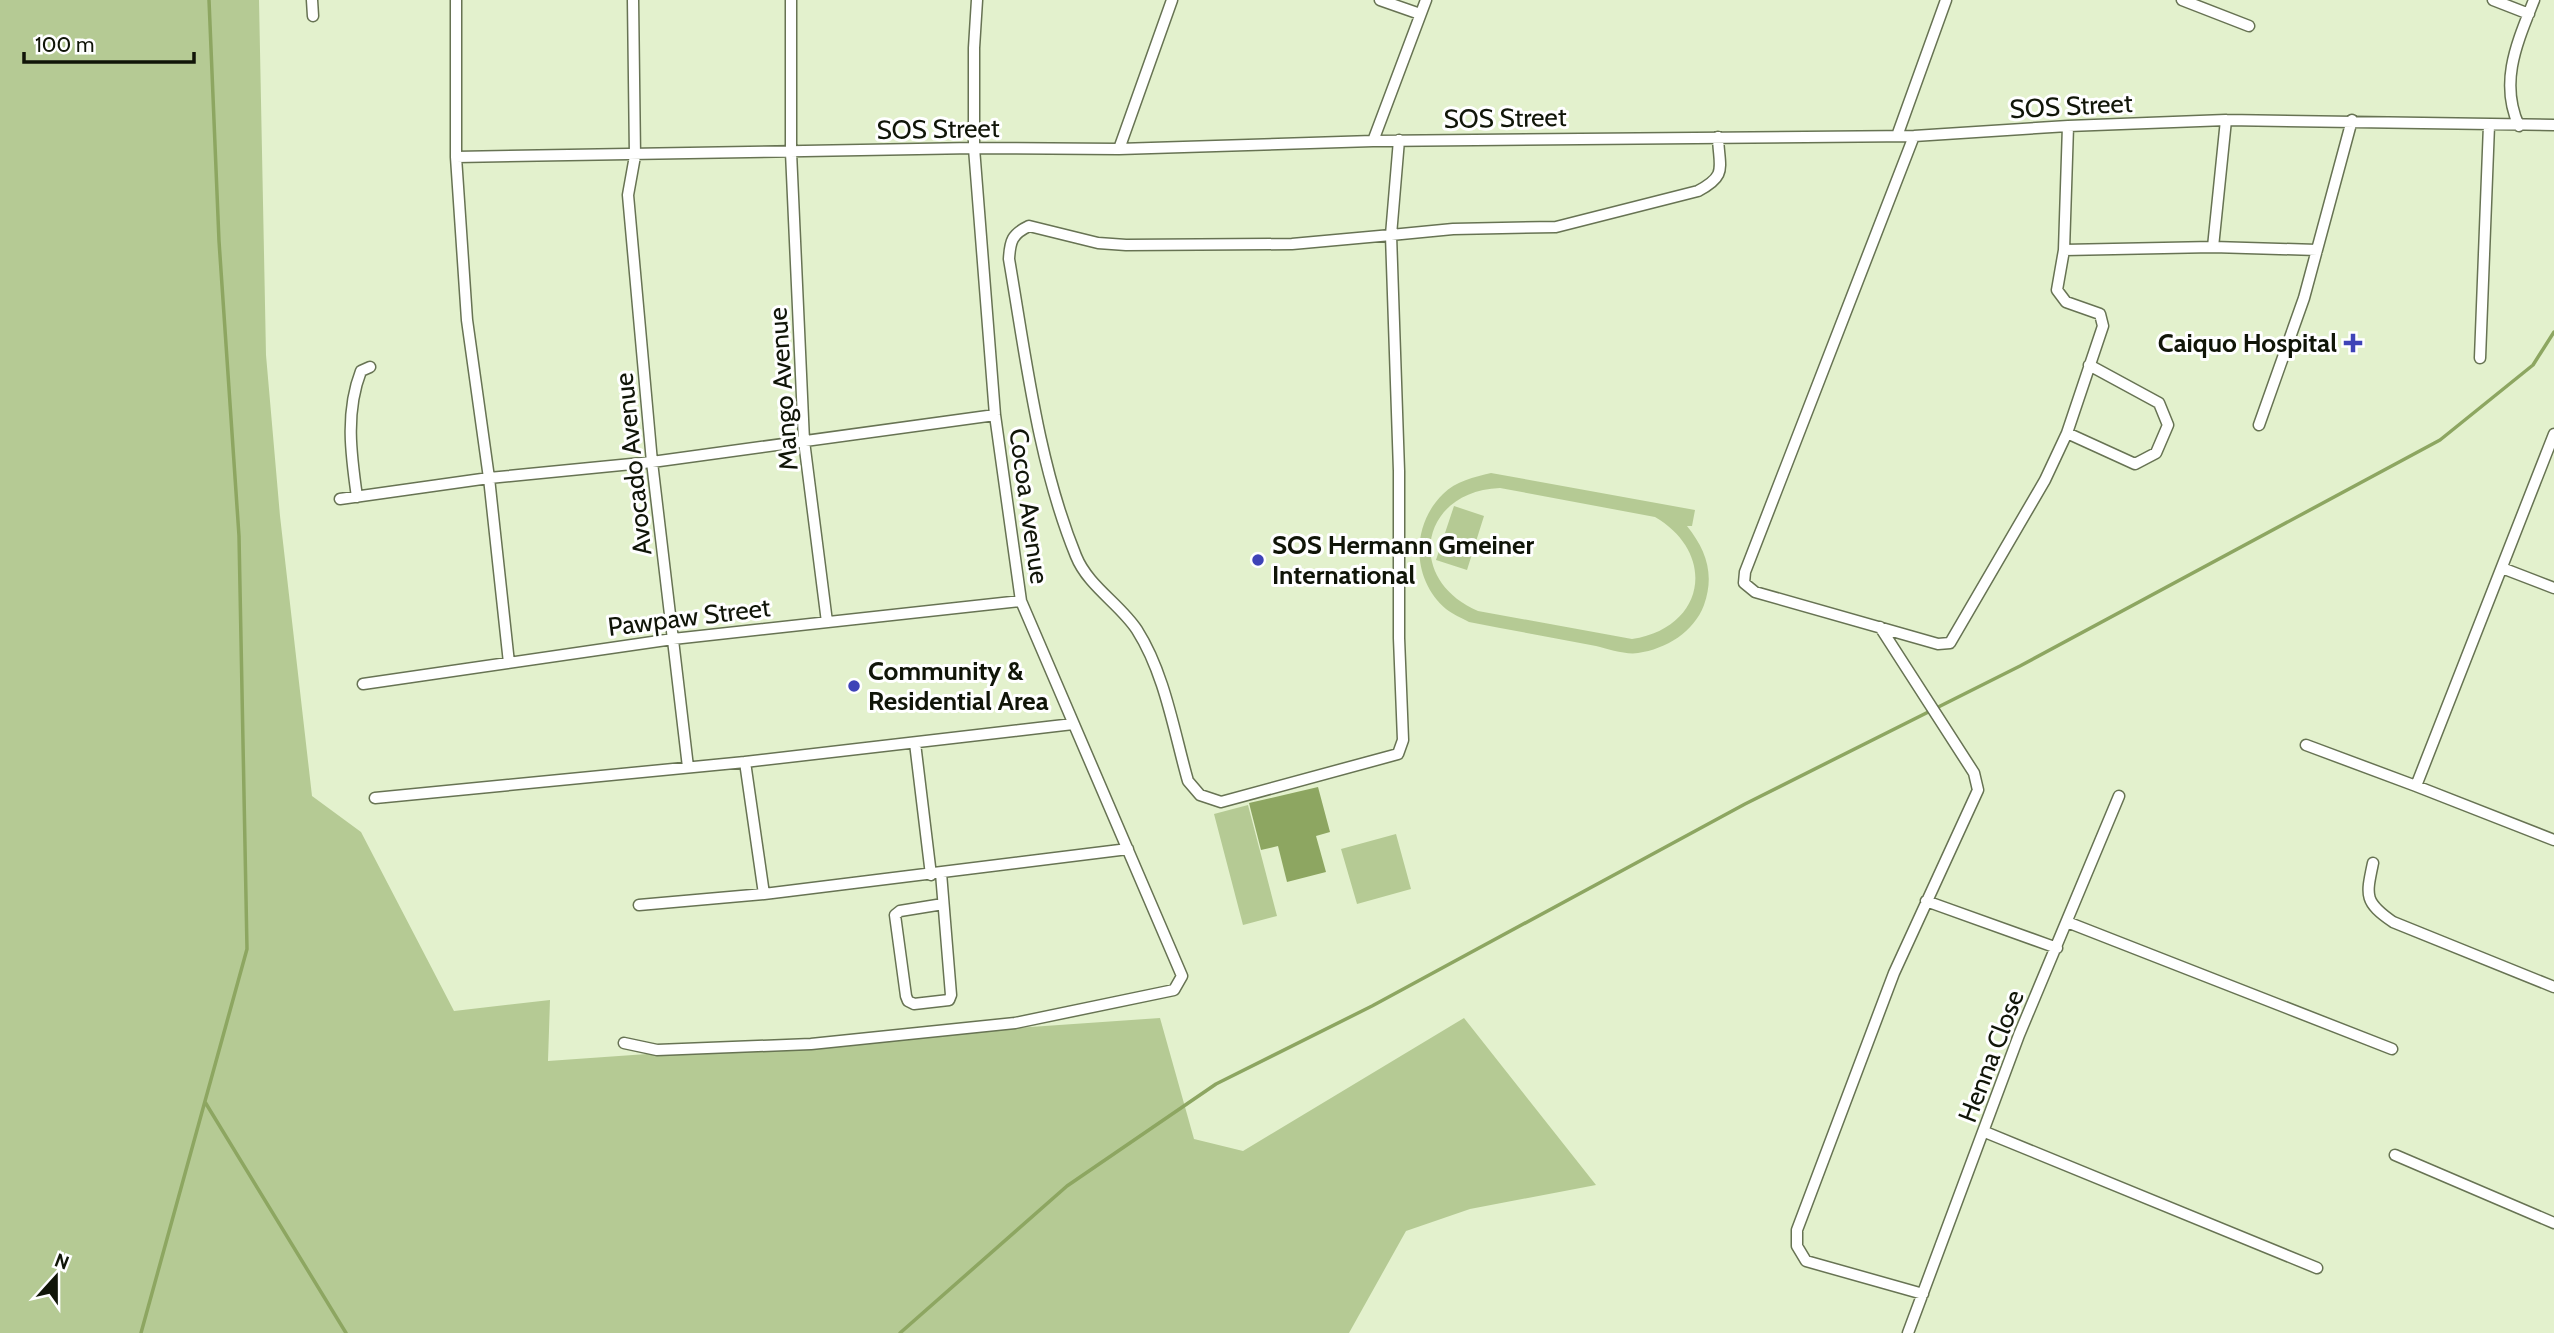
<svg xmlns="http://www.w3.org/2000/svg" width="2554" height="1333" viewBox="0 0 2554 1333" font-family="Cabin,sans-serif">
<rect width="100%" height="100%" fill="#e3f1cd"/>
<path fill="#b5ca94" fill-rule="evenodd" d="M0,0H259L266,355L280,516L312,796L361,832L454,1011L550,1000L548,1061L1160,1018L1194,1139L1243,1151L1464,1018L1596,1185L1470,1209L1406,1231L1349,1333H0Z
M1491,473L1695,510L1692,526H1687C1706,550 1715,574 1704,605C1694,632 1666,649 1638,653C1626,655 1608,649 1596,646C1554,638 1511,630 1469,622C1462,618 1452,614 1446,609C1411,579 1411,525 1443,494C1456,481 1474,477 1491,473ZM1500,488L1655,517C1718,554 1705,628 1632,639L1478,611C1404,579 1420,491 1500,488Z
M1454,506L1484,516L1467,570L1436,560Z
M1248,805L1277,916L1243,925L1214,814Z
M1396,834L1411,889L1357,904L1341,849Z"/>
<path fill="#8da661" d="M1318,787L1330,832L1316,836L1326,872L1287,882L1278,846L1261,850L1249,803Z"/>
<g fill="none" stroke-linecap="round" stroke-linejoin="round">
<path stroke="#8da661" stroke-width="3.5" d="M205,1102L346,1333
M141,1333L247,949L239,536L219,241L209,0
M900,1333L1067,1186L1216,1084L1372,1006L1745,804L2020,666L2440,440L2533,365L2554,332"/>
<defs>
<path id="minor" d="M312,0L313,16
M456,0V157L467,320L489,478L652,462L995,415
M633,0L635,156L628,195L652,462L688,767
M791,0V152L804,441L827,622
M1380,0L1420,14
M2182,0L2249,26
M2493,0L2529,14
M2519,126C2499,82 2517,43 2534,0
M1897,136L1946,0
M1914,136L1745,572L1744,583L1755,592L1938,644L1950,643L2045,480L2067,433L2103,326L2100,314L2066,302L2057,290L2064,250L2068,126
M1399,140L1391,235L1453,229L1556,227L1698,191C1728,175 1719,168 1718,137
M1373,141L1426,0
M1119,149L1172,0
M456,157L974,148L1119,149L1373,141L1914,136L2068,126L2226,120L2554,125
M1029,226L1098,243L1126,245L1292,244L1391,235L1399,471V638L1403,740L1398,754L1221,802L1200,795L1188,781C1174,732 1165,674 1137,630C1120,604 1088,586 1076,556C1038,463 1026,358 1009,259C1010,241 1012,234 1029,226Z
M2213,247L2226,120
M2064,250L2213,247L2317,250
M2480,358L2489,125
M2259,425L2304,298L2352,120
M2067,433L2135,464L2156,453L2168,425L2159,403L2089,365
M2554,434L2416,786L2554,840
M357,497C351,455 345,412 361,371L370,367
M340,499L489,478L509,663
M2502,568L2554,588
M1880,627L1974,773L1978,790L1894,973L1797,1230V1246L1806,1261L1923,1294
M363,684L673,639L1021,601
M915,743L931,875
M2306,745L2416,786
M745,762L764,894
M375,798L745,762L1073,724
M2373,863C2366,896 2364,902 2393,922L2554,987
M941,873L951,995L949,1000L914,1004L908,1001L906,996L895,915L900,911L943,904
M1926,901L2057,948
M639,905L764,894L1128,849
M2067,922L2392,1049
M624,1043L657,1050L811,1044L1015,1023L1174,990L1182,976L1021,601L995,415L974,148V48L977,0
M1985,1132L2317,1268
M2395,1155L2554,1223
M1908,1333L2019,1035L2119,796"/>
</defs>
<use href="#minor" stroke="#677353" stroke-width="13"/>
<use href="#minor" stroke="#fff" stroke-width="10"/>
</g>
<g fill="#3e43b7" stroke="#fff" stroke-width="2.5">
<path d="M2349.5 332.5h7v7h7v7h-7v7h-7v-7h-7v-7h7z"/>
<circle cx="1258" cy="560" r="7"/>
<circle cx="854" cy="686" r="7"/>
</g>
<g text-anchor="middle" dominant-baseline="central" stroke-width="6" stroke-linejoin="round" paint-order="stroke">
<g font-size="26" fill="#101508" stroke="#fff">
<text transform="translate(2071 106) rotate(-3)">SOS Street</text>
<text transform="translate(1505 118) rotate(-1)">SOS Street</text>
<text transform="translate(938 129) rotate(-1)">SOS Street</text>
<text transform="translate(783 389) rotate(-94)">Mango Avenue</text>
<text transform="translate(633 464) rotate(-96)">Avocado Avenue</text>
<text transform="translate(1029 506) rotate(82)">Cocoa Avenue</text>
<text transform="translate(689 617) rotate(-7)">Pawpaw Street</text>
<text transform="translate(1991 1056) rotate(-69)">Henna Close</text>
</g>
<g font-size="26" font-weight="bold" fill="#101508" stroke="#fff" text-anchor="start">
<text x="2337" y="343" text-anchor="end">Caiquo Hospital</text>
<text x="1272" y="545">SOS Hermann Gmeiner<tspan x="1272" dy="30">International</tspan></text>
<text x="868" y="671">Community &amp;<tspan x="868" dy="30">Residential Area</tspan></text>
</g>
</g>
<g transform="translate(56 1277) rotate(21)" stroke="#ffffff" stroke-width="5" paint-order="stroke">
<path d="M0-5L12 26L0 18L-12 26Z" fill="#101508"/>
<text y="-10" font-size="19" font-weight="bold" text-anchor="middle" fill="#101508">N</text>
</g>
<path d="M24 52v10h170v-10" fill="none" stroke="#101508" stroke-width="3.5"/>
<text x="35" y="52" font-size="21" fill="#101508" stroke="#ffffff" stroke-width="5" paint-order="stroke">100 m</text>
</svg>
